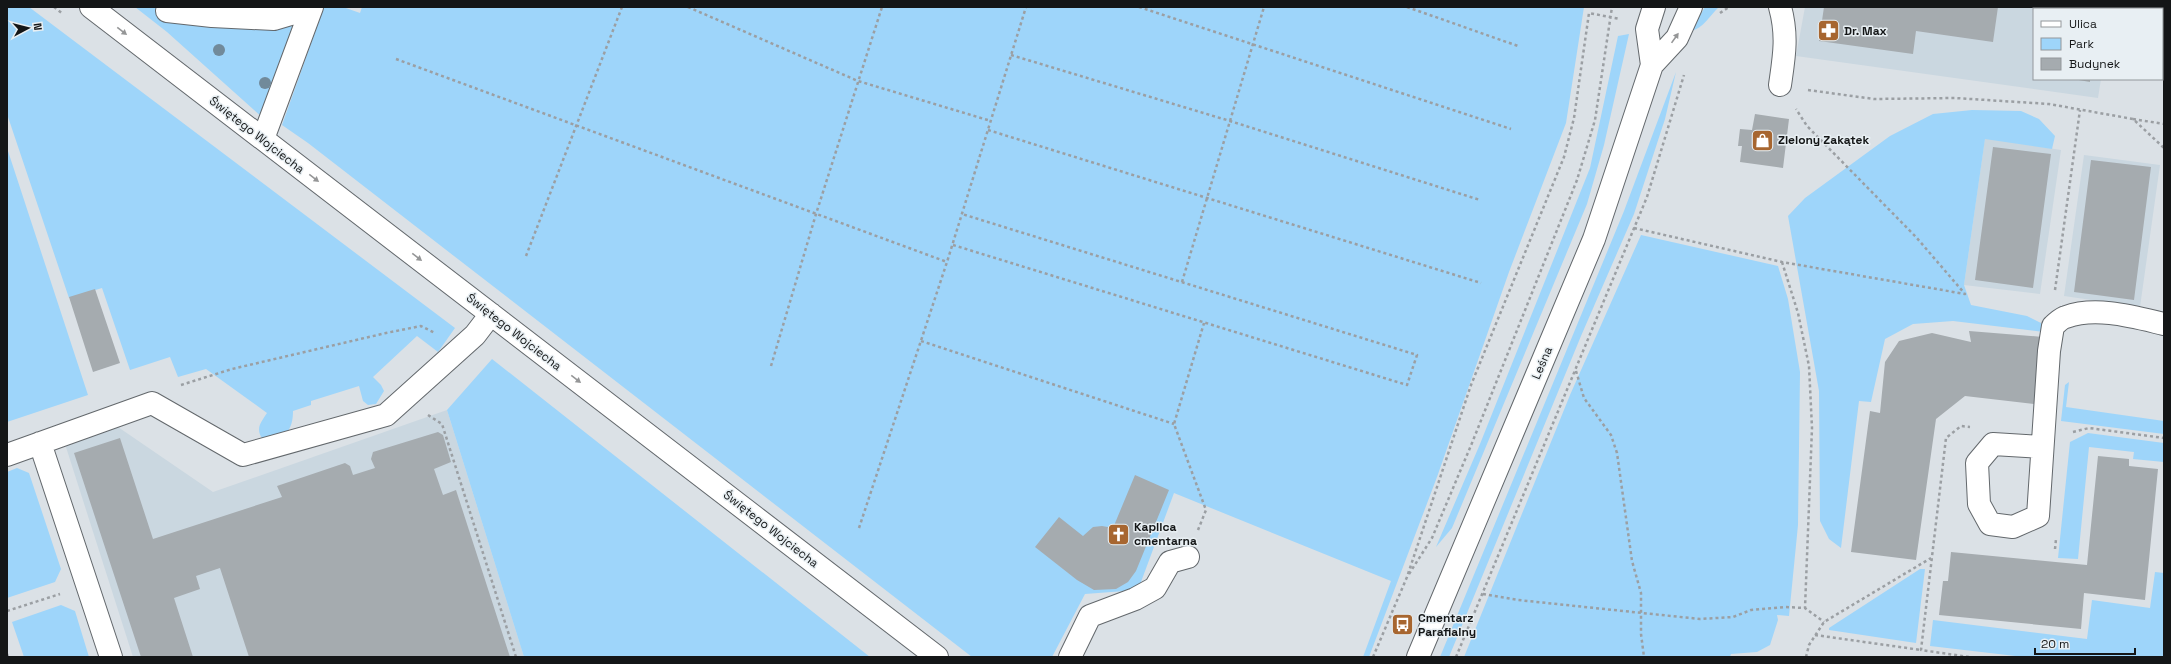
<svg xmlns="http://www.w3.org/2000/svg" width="2171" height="664" viewBox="0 0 2171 664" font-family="'Space Grotesk',sans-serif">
<rect width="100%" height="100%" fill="#dbe1e6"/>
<path fill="#cad7e0" d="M1805,7H2105L2104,9H2034V79H2101L2098,98L1796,56Z
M1985,138L2061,150L2040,294L1964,285Z
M2084,155L2160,165L2140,307L2064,296Z
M447,410L524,657H133L65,444L118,427L213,492Z"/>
<path fill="#9ed5fa" d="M7,7H29L455,328L438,352L417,336L373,377L381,385L384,391L376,404L368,405L363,401L359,386L311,401V405L293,411C293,433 283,440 262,438C255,428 262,421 267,413L206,369L178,377L170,357L130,370L102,288L69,298L7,114Z
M135,7H166L296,24L263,118L167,32Z
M324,7H343L360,13L362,7H1584L1566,123L1509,272L1437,477L1369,657H1363L1391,581L1174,493L1138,590L1085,594L1052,657H972L308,143L282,125Z
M1705,7H1719C1709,16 1704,28 1691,31Z
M1629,34L1604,145L1587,204L1452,528L1436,547L1480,444L1590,168L1618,36Z
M1676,72L1665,119L1634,214L1581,336L1449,657H1440L1624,211Z
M1972,110L2021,111L2039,119L2055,136L2052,149L1985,139L1964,285L1971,305L2027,316L2041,323L2044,332L1953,321L1913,324L1885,339L1871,402L1859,401L1841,548L1829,539L1820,521L1819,391L1788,216L1805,198L1890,136L1933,114Z
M7,148L88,395L7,422Z
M1641,235L1778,266L1788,299L1800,372L1798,525L1789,616L1777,615L1778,620L1770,645L1757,652L1731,654L1730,657H1464L1570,395Z
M492,359L870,657H524L447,410Z
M2069,382L2066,407L2164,421V434L2061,421L2065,385Z
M2088,433L2164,443V462L2133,459L2134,452L2089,447L2078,559L2058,558L2070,442Z
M17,468L29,473L61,569L55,582L7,598V472Z
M1920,569H1925L1916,643L1829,630V628Z
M2155,572L2164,573V657H2024L1930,646L1933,620L2087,639L2092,600L2150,608Z
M61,605L75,611L89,657H24L12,622Z"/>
<path fill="#a5abaf" d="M1824,7H1998L1993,42L1916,31L1913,54L1819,41Z
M2042,7H2100V9H2042Z
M2073,79H2090V82Z
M1755,114L1789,119L1783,168L1740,162L1742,146H1738L1740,129L1752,130Z
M1993,147L2051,154L2033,288L1975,280Z
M2091,160L2151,167L2134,300L2074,292Z
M95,289L120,363L93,372L69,297Z
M1969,331L2043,337L2035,404L1965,396L1936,419L1916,560L1851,552L1870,411L1880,413L1885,362L1899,341L1932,333L1971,342Z
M438,432L443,435L451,462L434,469L443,495L456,490L510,657H249L220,568L196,576L200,589L174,598L193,657H141L74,453L120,438L153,539L282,497L277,486L345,463L350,466L353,475L375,468L371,459L373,452Z
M2098,456L2129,459V466L2158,469L2145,600L2084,593L2081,629L1939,615L1943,581H1948L1951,552L2087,565Z
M1135,475L1169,490L1136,571L1128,582L1116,589L1094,590L1077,580L1035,547L1059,517L1083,536L1093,527L1102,526L1113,528Z"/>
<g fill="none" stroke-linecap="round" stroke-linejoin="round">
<defs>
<path id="minor" d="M91,7L937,657
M167,11L212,16L274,19L311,8
M1652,65L1647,29L1654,7
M1780,85C1784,57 1788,36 1780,7
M263,139L312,7
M40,443L111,657
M2042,447L1993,444L1977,463L1979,504L1990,524L2013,527L2038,516L2049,351L2053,326C2057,323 2061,318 2066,317C2096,306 2134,317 2164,324
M7,455L152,403L243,455L386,415L475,335L491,314
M1070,657L1090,616L1135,599L1155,588L1170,562L1188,557
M1418,657L1594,239L1652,65L1677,38L1691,7"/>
</defs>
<use href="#minor" stroke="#63686c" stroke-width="24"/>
<path stroke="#9b9fa3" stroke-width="2.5" stroke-dasharray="3 3" stroke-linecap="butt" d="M54,7L63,14
M688,7L858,81L991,121
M1139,7L1511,129
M1407,7L1518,46
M1720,13L1729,7
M1011,55L1230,121L1480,200
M396,59L947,262
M1808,90L1874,99L1955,98L2049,104L2133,119L2164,148
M2133,119L2164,124
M988,130L1481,283
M1634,228L1782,262L1965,294L1916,237L1807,126L1796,109
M953,245L1407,385L1417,355L962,214
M526,256L622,7
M1782,262L1798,313L1809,366L1812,428L1805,608
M1182,282L1264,7
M2055,290L2080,110
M921,341L1174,424
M771,366L816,214L882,7
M1576,371L1584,398L1611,435L1617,453L1632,561L1641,593V634L1644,657
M181,385L232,369L386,333L421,326L435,333
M428,415L442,424L516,657
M2073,432L2089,428L2164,438
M859,528L947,262L1026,7
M1198,530L1206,510L1174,424L1204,323
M2055,549L2056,539
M1409,574L1432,538L1472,443L1577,180L1595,120L1612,7
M1483,594L1518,600L1700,619L1733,617L1751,610L1785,607L1805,608L1824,622
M7,611L60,594
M1815,635L1921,650
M7,654L8,657
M1373,657L1407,577L1471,385L1564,157L1574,118L1589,13L1620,19
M1456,657L1647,197L1684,75
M1806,657L1809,645L1824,622L1931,558
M1969,657L1921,650L1946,438L1961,426L1970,427"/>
<use href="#minor" stroke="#fff" stroke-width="22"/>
</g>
<g fill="#718a9a">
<circle cx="219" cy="50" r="6"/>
<circle cx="265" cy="83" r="6"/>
</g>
<defs><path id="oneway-solid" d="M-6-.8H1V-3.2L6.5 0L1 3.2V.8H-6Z"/></defs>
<g fill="#959697">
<use href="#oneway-solid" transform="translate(122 31) rotate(38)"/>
<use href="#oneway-solid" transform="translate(1675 38) rotate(-55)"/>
<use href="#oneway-solid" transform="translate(314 178) rotate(38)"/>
<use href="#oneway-solid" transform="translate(417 257) rotate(38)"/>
<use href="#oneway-solid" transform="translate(576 379) rotate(38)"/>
</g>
<defs>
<symbol id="pharmacy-square" viewBox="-11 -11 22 22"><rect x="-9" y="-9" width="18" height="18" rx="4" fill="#a76630" stroke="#e8eff3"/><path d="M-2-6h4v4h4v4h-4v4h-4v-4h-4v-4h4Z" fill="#fff"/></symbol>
<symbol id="shop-square" viewBox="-11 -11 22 22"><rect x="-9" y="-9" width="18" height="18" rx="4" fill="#a76630" stroke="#e8eff3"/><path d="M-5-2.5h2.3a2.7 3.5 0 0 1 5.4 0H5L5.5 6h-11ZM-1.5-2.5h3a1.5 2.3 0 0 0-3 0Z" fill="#fff"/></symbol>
<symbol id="church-square" viewBox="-11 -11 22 22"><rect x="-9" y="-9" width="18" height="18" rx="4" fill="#a76630" stroke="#e8eff3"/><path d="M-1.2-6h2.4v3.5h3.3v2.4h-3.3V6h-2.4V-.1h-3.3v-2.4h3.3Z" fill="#fff"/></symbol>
<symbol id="bus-square" viewBox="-11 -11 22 22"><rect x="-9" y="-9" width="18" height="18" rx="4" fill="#a76630" stroke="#e8eff3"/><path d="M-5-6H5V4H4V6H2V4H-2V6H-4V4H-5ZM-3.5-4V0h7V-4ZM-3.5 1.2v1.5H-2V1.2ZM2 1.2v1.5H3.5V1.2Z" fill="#fff"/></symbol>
</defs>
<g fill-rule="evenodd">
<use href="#pharmacy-square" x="1816" y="18" width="25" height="25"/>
<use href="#shop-square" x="1750" y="128" width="25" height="25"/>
<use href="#church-square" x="1106" y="522" width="25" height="25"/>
<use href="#bus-square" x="1390" y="612" width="25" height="25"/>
</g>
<g text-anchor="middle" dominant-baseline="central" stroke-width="3" stroke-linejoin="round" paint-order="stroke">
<g font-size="12" font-weight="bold" fill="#141617" stroke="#e8eff3" text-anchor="start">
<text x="1844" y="31">Dr. Max</text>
<text x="1778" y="140">Zielony Zakątek</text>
<text x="1134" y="527">Kaplica<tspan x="1134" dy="14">cmentarna</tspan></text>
<text x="1418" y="618">Cmentarz<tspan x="1418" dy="14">Parafialny</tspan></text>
</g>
<g font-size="12" fill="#141617" stroke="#e8eff3">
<text transform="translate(257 135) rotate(38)">Świętego Wojciecha</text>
<text transform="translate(514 332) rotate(38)">Świętego Wojciecha</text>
<text transform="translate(1542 363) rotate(-67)">Leśna</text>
<text transform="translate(771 529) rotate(38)">Świętego Wojciecha</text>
</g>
</g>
<rect width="2171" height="664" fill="none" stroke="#141617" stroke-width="16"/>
<rect x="2033" y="8" width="130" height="72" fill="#e8eff3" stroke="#93989b"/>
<rect x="2041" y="21" width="20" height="6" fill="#ffffff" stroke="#93989b"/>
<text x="2069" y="28" font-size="12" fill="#141617">Ulica</text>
<rect x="2041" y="38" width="20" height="12" fill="#9ed5fa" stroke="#93989b"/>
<text x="2069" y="48" font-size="12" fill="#141617">Park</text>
<rect x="2041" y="58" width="20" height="12" fill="#a5abaf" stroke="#93989b"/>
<text x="2069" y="68" font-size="12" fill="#141617">Budynek</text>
<g transform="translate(28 28) rotate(83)" stroke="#e8eff3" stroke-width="3" paint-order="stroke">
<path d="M0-3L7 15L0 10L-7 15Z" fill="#141617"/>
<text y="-6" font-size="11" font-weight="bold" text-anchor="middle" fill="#141617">N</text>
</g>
<path d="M2035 648v6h100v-6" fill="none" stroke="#141617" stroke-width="2"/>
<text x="2041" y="648" font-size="12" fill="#141617" stroke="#e8eff3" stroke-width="3" paint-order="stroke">20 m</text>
</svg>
